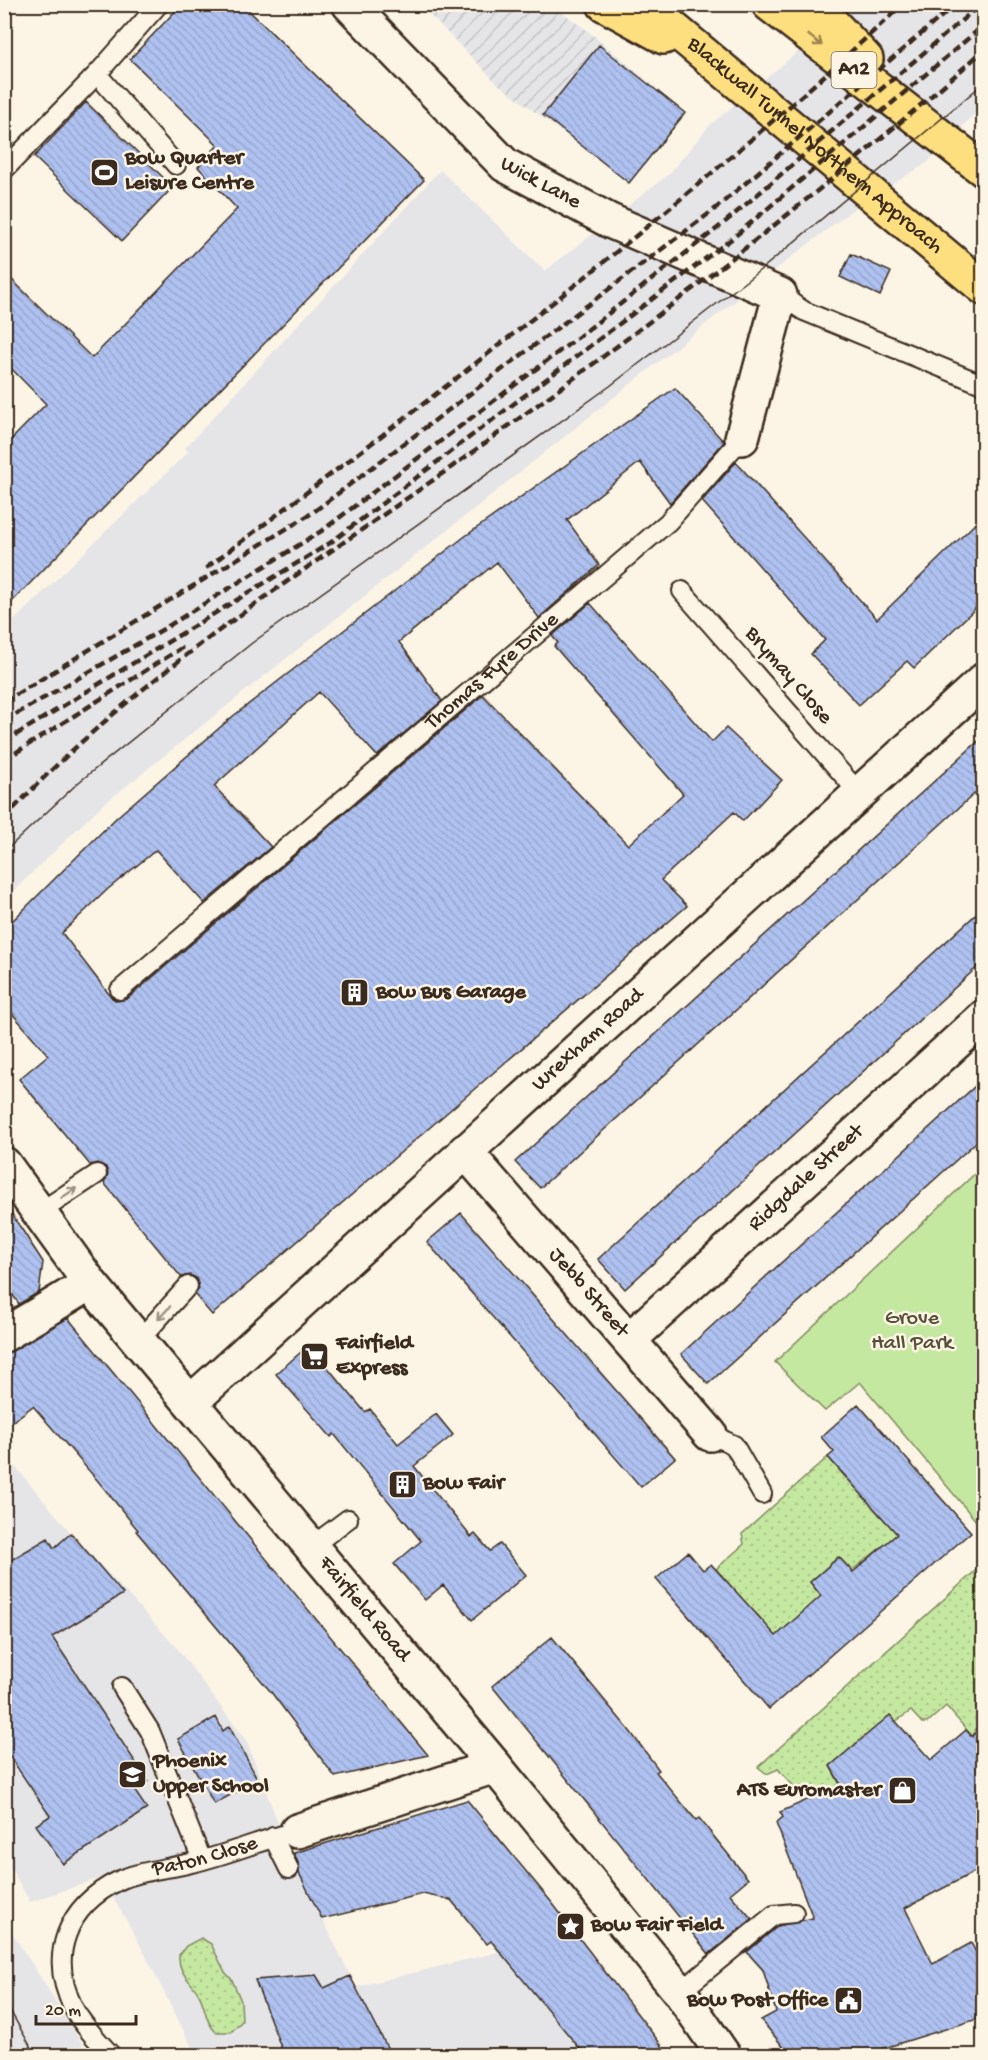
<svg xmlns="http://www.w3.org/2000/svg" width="988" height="2060" viewBox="0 0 988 2060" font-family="'Gochi Hand',sans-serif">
<defs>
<pattern id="industrial-furrows" width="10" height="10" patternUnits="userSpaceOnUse" patternTransform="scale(1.5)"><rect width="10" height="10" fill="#e5e5e8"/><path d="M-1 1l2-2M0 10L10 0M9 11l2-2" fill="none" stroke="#c5c5c7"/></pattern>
<pattern id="grass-dots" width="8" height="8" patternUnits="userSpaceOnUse" patternTransform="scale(1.5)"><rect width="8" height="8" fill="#c5e8a1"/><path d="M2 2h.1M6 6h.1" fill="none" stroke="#aac78a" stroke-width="1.8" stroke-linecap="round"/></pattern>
<pattern id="building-back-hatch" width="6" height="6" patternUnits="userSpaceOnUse" patternTransform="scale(1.5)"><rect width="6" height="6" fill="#aec1f0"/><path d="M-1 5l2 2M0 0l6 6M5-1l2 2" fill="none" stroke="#97a6cd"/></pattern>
</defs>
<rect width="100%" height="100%" fill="#fcf5e5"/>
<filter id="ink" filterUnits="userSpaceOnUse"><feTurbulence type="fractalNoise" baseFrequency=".0167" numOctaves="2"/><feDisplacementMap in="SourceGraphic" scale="12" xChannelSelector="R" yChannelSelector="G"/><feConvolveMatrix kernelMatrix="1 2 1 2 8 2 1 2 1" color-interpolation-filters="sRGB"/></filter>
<g filter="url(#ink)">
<path fill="#e5e5e8" d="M854,5H983V105L927,163L857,206L697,331L100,807L5,899V629L188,452L185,448L440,170L545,271L669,174L709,126Z
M4,1453L71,1533L177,1648L247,1742L290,1854L356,1987L498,1952L553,1904L659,2042L664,2055H196L134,1933L101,1878L30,1902L5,1858Z
M4,1920L58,2005L89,2055H5Z"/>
<path fill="url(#industrial-furrows)" d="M420,5H552L588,31L685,113L629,183L497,83Z"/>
<path fill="url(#grass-dots)" stroke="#808960" stroke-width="1.5" d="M828,1457L846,1478L851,1474L878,1506L875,1510L898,1534L851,1571L838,1557L810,1582L822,1596L771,1643C770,1617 741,1602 722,1587L727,1582L716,1569L744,1544L742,1534Z
M983,1564V1725L972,1736L946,1706L927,1723H922L911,1711L830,1766L884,1866L859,1880L804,1788L798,1791L778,1769L767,1774L758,1767Z
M201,1938L211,1944L225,1972L232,1980L241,2001L242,2021L231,2032H216C204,2021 206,2005 198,1993C189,1979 178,1973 179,1955L186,1946Z"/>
<path fill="#c5e8a1" stroke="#808960" stroke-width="1.5" d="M983,1166L984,1517L977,1522L860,1382L825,1411L775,1362Z"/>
<path fill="url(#building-back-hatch)" stroke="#3b2a1e" stroke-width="1.5" d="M182,4H242L424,180L4,610V447L46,404L4,361V272L92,358L237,209L198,167L218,145L130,59Z
M599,45L685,113L629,183L543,115Z
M86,102L173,187L122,241L34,157Z
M851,254L891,272L880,296L840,277Z
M675,388L724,442L670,503L640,462L567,520L599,565L539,618L497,562L399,642L442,701L377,756L319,692L214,786L271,847L204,903L156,850L108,889L62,933L112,998L117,1001L127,999L483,695L628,845L683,794L554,646L558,643L552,636L590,603L712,742L726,728L782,780L743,821L734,812L661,880L687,906L212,1315L195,1295L199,1288L196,1278L190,1275L181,1277L104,1183L108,1174L106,1167L97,1163L90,1165L19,1079L48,1055L4,1004V929L117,817L232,717L464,537Z
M736,462L877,619L984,515V600L914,668L907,661L859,705L811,654L825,640L702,501Z
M984,736V785L540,1188L515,1162Z
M984,907V961L625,1289L598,1259Z
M984,1078V1135L708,1384L681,1354Z
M4,1202L43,1262L39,1292L19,1304L4,1282Z
M461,1213L675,1458L641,1487L427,1242Z
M68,1318L409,1732L428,1755L335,1777L271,1692L136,1531L138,1530L98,1481L33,1406L4,1428V1355Z
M309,1345L365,1412L370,1409L398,1444L436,1414L453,1435L414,1466L471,1537L475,1534L490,1551L500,1544L526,1575L472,1620L443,1585L425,1600L394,1564L421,1541L334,1434L331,1437L276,1374Z
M858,1404L971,1532L769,1709L656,1579L688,1552L703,1570L711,1564L776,1636L821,1596L810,1582L839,1557L853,1572L897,1534L828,1457L834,1452L821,1437Z
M71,1533L123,1594L52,1637L148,1781L134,1790L147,1809L63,1864L36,1825L50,1816L4,1748V1564L48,1538L54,1548Z
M552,1637L629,1730L659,1770L656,1772L696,1820L699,1818L748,1879L730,1894L752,1919L709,1954L492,1686Z
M890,1715L931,1760L966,1730L972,1736L984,1725V1867L905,1908L933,1964L971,1943L984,1967V2017L862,2055H790L761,2020L776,2012L763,1970L747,1952L778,1926L813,1918L776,1823L783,1817L780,1812L841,1785L830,1766Z
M216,1717L223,1731L229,1726L258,1780L214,1804L178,1739Z
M467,1800L553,1904L669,2055H585L491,1941L487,1944L451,1900L423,1894L322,1919L299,1873V1865L294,1853Z
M316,1975L324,1988L350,1976L391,2055H284L255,1980Z"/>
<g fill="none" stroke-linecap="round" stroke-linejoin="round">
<defs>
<g id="lane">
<path d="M97,74L176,165"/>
<path d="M4,170L97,74L159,4"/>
<path d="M780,295L804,311L984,385"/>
<path d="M682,591L859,793"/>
<path id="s1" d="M120,990L668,522L742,438"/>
<path d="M40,1212L97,1174"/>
<path d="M140,1339L188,1286"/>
<path d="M710,1434L734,1445L762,1494"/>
<path d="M312,1546L348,1519"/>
<path d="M122,1687L150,1731L202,1860"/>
<path d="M273,1837L289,1869"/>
<path d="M680,1992L774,1915L794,1913"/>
<path id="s2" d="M112,2056C99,2042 83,2026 74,2009C47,1956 66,1906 120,1880C142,1870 168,1869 191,1863C227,1855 261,1840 297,1831"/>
</g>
<g id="street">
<path id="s3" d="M349,4L505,165L610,221L780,295L742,438"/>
<path id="s4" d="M465,1151L710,1434"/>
<path d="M4,1335L90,1283"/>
<path id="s5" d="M629,1340L984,1017"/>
<path id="s6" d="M192,1401L984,680"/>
<path d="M297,1831L495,1766"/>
</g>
<g id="secondary">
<path id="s7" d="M4,1164L90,1283L495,1766L680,1992L724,2056"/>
</g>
<g id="highway">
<path d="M604,4L664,37"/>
<path id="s8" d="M644,4L984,288"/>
<path d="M769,4L984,170"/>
<path d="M814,4L866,59"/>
</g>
</defs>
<use href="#lane" stroke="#3b2a1e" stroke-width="22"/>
<use href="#street" stroke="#3b2a1e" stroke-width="38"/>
<use href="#secondary" stroke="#3b2a1e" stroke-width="38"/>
<use href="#highway" stroke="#3b2a1e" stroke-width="38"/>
<use href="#lane" stroke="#fcf5e5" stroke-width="18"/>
<use href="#street" stroke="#fcf5e5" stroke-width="33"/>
<use href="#secondary" stroke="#fcf5e5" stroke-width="33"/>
<use href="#highway" stroke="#fedf80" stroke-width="33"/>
<path stroke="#3b2a1e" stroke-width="1.5" d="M4,852L79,782L252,643L610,386L763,268L984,83
M4,2000L36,2056
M4,2031L18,2056"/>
<path stroke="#3b2a1e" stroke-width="4.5" stroke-dasharray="9 4.5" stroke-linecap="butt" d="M206,568C445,389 684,208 903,4
M4,702L312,513L715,209L956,4
M4,721L165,628L323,530L577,338L724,223L981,4
M4,742L330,543L734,237L984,25
M4,760L183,647
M4,819C133,678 292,580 446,471C632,338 813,201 984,50"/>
</g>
<defs><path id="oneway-shaft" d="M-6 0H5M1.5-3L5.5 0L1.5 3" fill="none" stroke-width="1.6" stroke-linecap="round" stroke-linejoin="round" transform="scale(1.5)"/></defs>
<use stroke="#9c844f" href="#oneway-shaft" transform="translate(815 40) rotate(38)"/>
<g stroke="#9c9082">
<use href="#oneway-shaft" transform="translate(69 1193) rotate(-34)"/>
<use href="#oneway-shaft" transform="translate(164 1313) rotate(133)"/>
</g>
</g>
<defs>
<symbol id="stadium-square" viewBox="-11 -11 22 22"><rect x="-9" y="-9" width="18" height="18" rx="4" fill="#3b2a1e" stroke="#fcf5e5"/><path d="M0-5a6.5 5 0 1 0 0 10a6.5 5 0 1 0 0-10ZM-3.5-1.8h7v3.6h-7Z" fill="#fff"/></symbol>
<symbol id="building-square" viewBox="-11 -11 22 22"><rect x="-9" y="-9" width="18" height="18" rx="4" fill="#3b2a1e" stroke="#fcf5e5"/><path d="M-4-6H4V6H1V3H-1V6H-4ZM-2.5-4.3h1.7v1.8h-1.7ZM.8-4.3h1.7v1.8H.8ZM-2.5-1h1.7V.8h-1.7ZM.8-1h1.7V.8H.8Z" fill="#fff"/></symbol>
<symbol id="supermarket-square" viewBox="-11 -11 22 22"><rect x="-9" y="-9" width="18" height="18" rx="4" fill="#3b2a1e" stroke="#fcf5e5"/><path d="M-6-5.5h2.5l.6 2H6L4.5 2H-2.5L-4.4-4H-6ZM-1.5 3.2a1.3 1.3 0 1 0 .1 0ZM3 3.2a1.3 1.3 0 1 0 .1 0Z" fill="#fff"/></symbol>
<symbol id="university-square" viewBox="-11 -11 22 22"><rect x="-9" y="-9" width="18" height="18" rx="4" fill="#3b2a1e" stroke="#fcf5e5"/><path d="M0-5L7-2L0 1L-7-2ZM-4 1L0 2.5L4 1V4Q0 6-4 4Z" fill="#fff"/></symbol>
<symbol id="shop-square" viewBox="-11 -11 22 22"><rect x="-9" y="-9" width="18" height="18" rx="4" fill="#3b2a1e" stroke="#fcf5e5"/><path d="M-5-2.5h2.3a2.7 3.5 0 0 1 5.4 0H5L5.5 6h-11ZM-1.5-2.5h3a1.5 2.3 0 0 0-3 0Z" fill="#fff"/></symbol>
<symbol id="sight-square" viewBox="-11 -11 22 22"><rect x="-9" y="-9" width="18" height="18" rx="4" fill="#3b2a1e" stroke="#fcf5e5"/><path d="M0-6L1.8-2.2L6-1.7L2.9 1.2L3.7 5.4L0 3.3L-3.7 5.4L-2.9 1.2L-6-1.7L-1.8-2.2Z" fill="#fff"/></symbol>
<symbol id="civic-square" viewBox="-11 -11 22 22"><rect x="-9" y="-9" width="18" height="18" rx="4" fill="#3b2a1e" stroke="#fcf5e5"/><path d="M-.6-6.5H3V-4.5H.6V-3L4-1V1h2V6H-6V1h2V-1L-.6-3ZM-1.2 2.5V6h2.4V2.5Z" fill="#fff"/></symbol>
</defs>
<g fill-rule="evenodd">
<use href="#stadium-square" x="88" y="156" width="33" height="33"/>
<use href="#building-square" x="338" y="976" width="33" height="33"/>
<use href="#supermarket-square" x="298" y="1340" width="33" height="33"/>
<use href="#building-square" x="386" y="1468" width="33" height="33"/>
<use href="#university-square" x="116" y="1758" width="33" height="33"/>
<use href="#shop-square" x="886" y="1774" width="33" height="33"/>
<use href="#sight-square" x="554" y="1910" width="33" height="33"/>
<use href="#civic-square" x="832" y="1984" width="33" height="33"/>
</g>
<g text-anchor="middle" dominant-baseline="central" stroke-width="5" stroke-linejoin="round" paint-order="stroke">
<rect fill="#fcf5e5" stroke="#75675a" stroke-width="1.5" x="831.5" y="52" width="45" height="36" rx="4.5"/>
<g font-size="21" font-weight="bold" fill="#3b2a1e">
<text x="854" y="70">A12</text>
</g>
<g font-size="22" fill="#3b2a1e" stroke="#fcf5e5">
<text stroke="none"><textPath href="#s8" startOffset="222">Blackwall Tunnel Northern Approach</textPath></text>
<text stroke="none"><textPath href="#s3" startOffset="264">Wick Lane</textPath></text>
<text stroke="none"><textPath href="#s1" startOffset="490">Thomas Fyre Drive</textPath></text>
<text transform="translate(788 676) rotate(49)">Brymay Close</text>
<text stroke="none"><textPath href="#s6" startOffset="536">Wrexham Road</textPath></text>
<text stroke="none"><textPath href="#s5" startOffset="240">Ridgdale Street</textPath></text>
<text stroke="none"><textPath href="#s4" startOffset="188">Jebb Street</textPath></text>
<text stroke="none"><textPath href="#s7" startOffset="573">Fairfield Road</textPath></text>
<text stroke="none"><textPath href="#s2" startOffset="304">Paton Close</textPath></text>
</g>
<g font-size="22" font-weight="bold" fill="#3b2a1e" stroke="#fcf5e5" text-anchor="start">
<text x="125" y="159">Bow Quarter<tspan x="125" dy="25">Leisure Centre</tspan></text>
<text x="376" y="993">Bow Bus Garage</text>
<text x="336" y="1344">Fairfield<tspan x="336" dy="25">Express</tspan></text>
<text x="423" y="1484">Bow Fair</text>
<text x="153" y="1762">Phoenix<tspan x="153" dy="25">Upper School</tspan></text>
<text x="881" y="1791" text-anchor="end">ATS Euromaster</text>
<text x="591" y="1926">Bow Fair Field</text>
<text x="828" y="2001" text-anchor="end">Bow Post Office</text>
</g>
<g font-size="22" fill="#575038" stroke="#fcf5e5">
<text x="912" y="1319">Grove<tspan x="912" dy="25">Hall Park</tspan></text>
</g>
</g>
<rect width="988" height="2060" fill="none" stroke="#fcf5e5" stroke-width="24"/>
<rect x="12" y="12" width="964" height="2036" fill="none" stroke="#3b2a1e" stroke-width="2" filter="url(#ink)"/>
<path d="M36 2015v9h100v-9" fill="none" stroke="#3b2a1e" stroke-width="3"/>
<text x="45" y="2015" font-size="18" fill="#3b2a1e" stroke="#fcf5e5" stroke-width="4.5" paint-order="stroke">20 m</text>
</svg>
